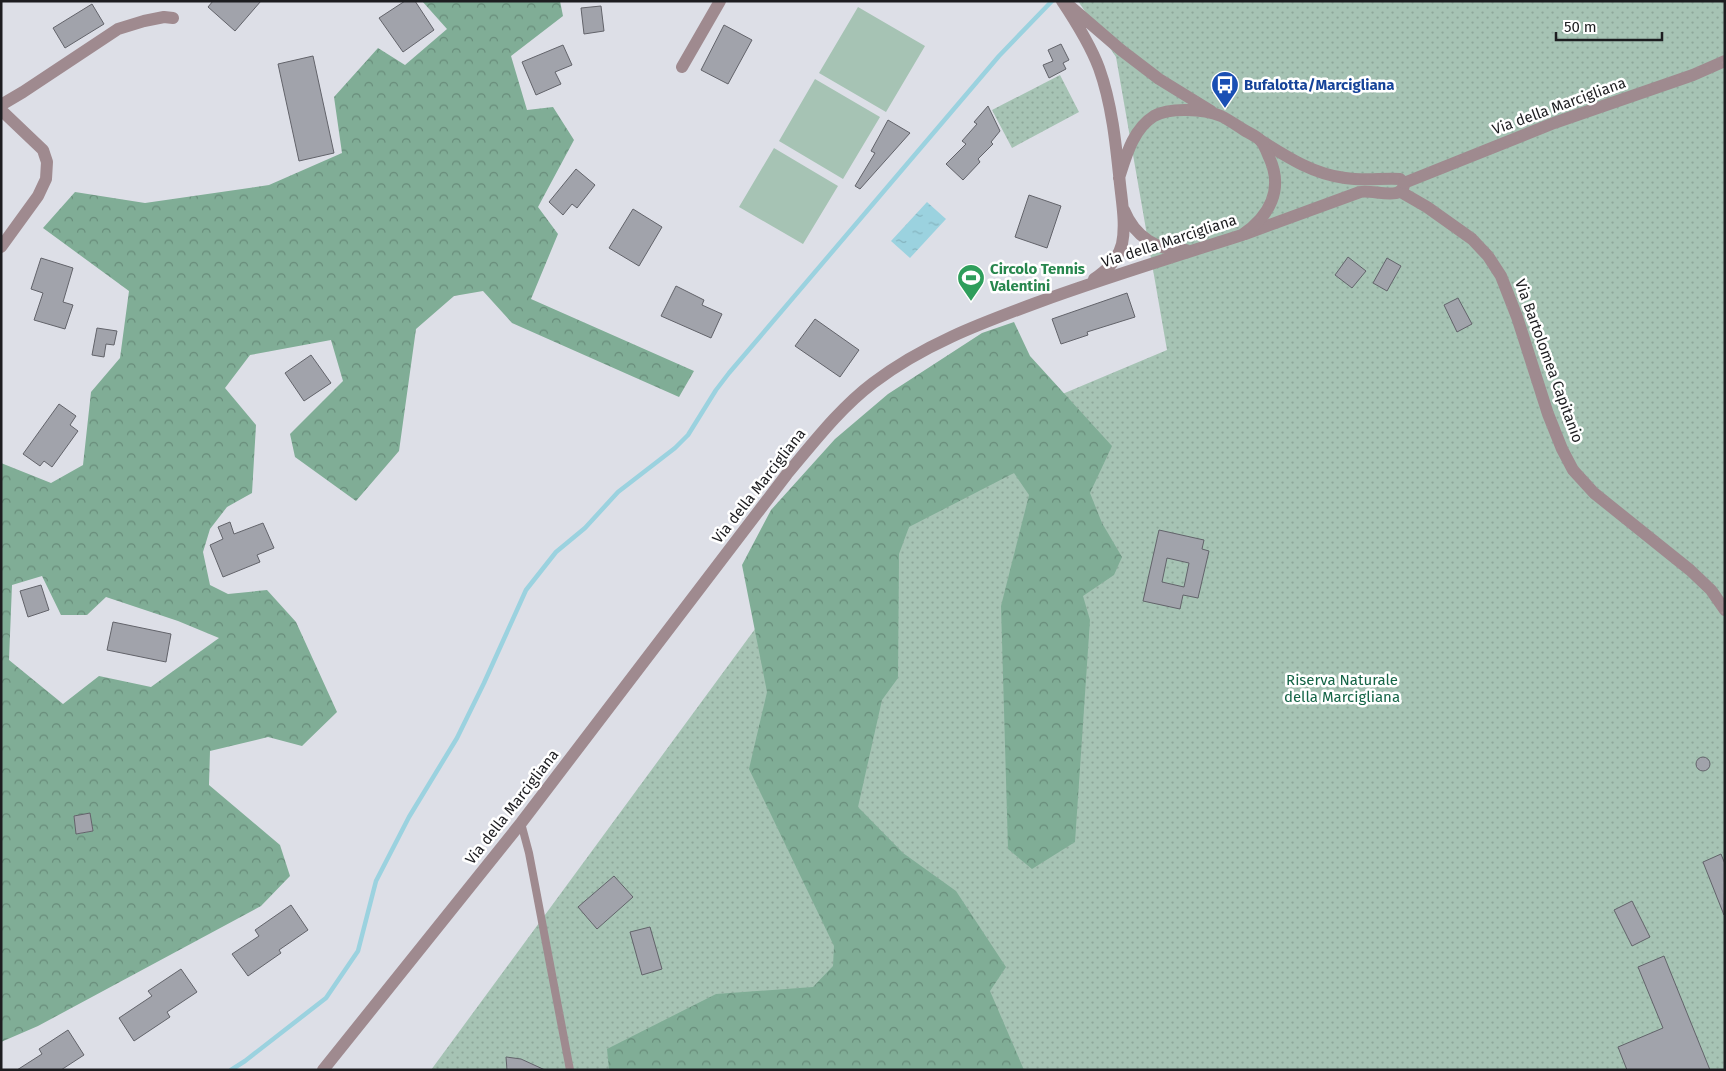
<svg xmlns="http://www.w3.org/2000/svg" width="1726" height="1071" viewBox="0 0 1726 1071" font-family="'Fira Sans',sans-serif">
<defs>
<pattern id="grass-dots" width="8" height="8" patternUnits="userSpaceOnUse" patternTransform="scale(1.25)"><rect width="8" height="8" fill="#a6c3b4"/><path d="M2 2h.1M6 6h.1" fill="none" stroke="#8ea79a" stroke-width="1.8" stroke-linecap="round"/></pattern>
<pattern id="forest-crowns" width="20" height="18" patternUnits="userSpaceOnUse" patternTransform="scale(1.25)"><rect width="20" height="18" fill="#80ad96"/><path d="M2 6a3 3 0 1 1 6 0M12 15a3 3 0 1 1 6 0" fill="none" stroke="#688c7a"/></pattern>
<pattern id="water-ripples" width="26" height="14" patternUnits="userSpaceOnUse" patternTransform="scale(1.25)"><rect width="26" height="14" fill="#9bd2df"/><path d="M2 4q2-2 4 0t4 0M15 11q2-2 4 0t4 0" fill="none" stroke="#85b4bf"/></pattern>
</defs>
<rect width="100%" height="100%" fill="#dddfe7"/>
<path fill="url(#grass-dots)" d="M1078,1H1725V1070H431L802,565L958,438L1167,350L1116,57Z
M1060,75L1079,112L1012,148L992,110Z"/>
<path fill="url(#forest-crowns)" fill-rule="evenodd" d="M422,1H560L563,16L511,56L527,110L553,107L574,140L538,207L558,234L531,299L694,371L679,397L512,323L483,291L454,296L416,329L399,451L356,501L295,457L290,434L343,381L331,340L250,355L225,388L256,425L252,493L227,507L210,529L203,552L210,585L228,594L267,590L296,622L337,712L302,746L268,737L210,751L209,785L280,845L290,876L261,906L38,1026L1,1042V463L51,483L83,465L91,392L120,358L129,291L43,228L75,192L145,203L269,185L342,153L334,97L378,48L405,65L447,29ZM42,576L61,615H87L106,597L178,621L219,638L151,687L99,676L63,704L9,660L12,585ZM90,814L93,831L77,834L74,816Z
M1014,322L1030,356L1112,446L1090,493L1102,523L1122,557L1114,575L1083,596L1090,620L1075,842L1032,869L1008,849L1001,606L1029,495L1014,473L909,527L899,554L898,678L882,700L858,807L903,853L956,891L1006,967L990,991L1024,1070H609L607,1049L716,994L813,987L833,966L834,946L749,769L767,692L742,565L771,510L835,439L888,394L982,333Z"/>
<path fill="#a6c3b4" d="M858,7L925,46L886,112L819,73Z
M815,79L880,117L843,179L779,141Z
M774,148L838,186L803,244L739,207Z"/>
<path fill="url(#water-ripples)" d="M927,202L946,219L910,258L891,241Z"/>
<g fill="none" stroke-linecap="round" stroke-linejoin="round">
<path stroke="#9bd2df" stroke-width="4.5" d="M231,1070L245,1061L326,998L358,951L376,881L409,817L457,738L484,683L526,590L556,552L585,528L618,492L675,448L688,435L716,390L729,373L999,56L1052,1"/>
</g>
<path fill="#a1a3ab" stroke="#62636a" fill-rule="evenodd" d="M213,1H261L235,31L208,7Z
M405,1H415L434,30L403,52L379,18Z
M92,4L104,24L65,48L53,28Z
M601,6L604,31L584,34L581,8Z
M724,25L752,40L728,84L701,70Z
M1061,44L1069,60L1063,63L1066,69L1049,78L1043,65L1053,61L1048,50Z
M563,45L572,65L555,72L561,84L536,95L522,62Z
M313,56L334,153L299,161L278,64Z
M988,106L1000,131L991,142L993,144L978,159L980,162L963,180L946,164L966,144L962,141L977,124L974,122Z
M888,120L910,133L860,189L855,186L875,153L871,151Z
M576,169L595,185L577,208L572,204L563,215L549,202Z
M1029,195L1061,206L1047,248L1015,237Z
M633,209L662,227L639,266L609,248Z
M1348,257L1366,271L1352,288L1335,275Z
M41,258L73,268L63,302L73,305L65,329L34,320L43,293L31,289Z
M1387,258L1401,266L1387,291L1373,283Z
M676,286L704,300L702,305L722,314L711,338L661,316Z
M1127,293L1135,317L1087,332L1088,335L1061,344L1052,319Z
M1458,298L1472,324L1457,332L1444,305Z
M815,319L859,350L840,377L795,346Z
M97,328L117,331L114,345L106,344L104,357L92,355Z
M311,355L331,383L304,401L285,373Z
M59,404L76,416L70,425L78,431L52,467L44,461L40,466L23,454Z
M230,522L234,534L263,523L274,548L257,555L260,562L223,577L210,545L223,539L218,527Z
M1159,530L1204,540L1202,549L1209,551L1198,598L1183,595L1180,609L1143,601ZM1167,558L1189,563L1184,587L1162,582Z
M41,585L49,610L28,617L20,591Z
M113,622L171,634L166,662L107,650Z
M1696 764a7 7 0 1 1 14 0a7 7 0 1 1-14 0Z
M90,813L93,831L76,834L74,816Z
M1721,854L1725,864L1724,915L1703,862Z
M614,876L633,897L597,929L578,907Z
M1632,901L1650,937L1632,946L1614,910Z
M291,905L308,930L279,950L281,953L248,976L232,954L259,936L255,930Z
M650,927L662,969L642,975L630,932Z
M1664,956L1710,1070H1627L1618,1047L1663,1028L1638,967Z
M181,969L197,992L167,1012L170,1017L134,1041L119,1018L152,996L148,991Z
M68,1030L84,1055L61,1070H17L42,1054L39,1049Z
M506,1057L521,1059L545,1070H507Z"/>
<g fill="none" stroke-linecap="round" stroke-linejoin="round">
<path stroke="#9f8a8f" stroke-width="8" d="M521,823L529,853L570,1070"/>
<path stroke="#9f8a8f" stroke-width="12" d="M682,67L720,1
M1,105L23,92L118,29L144,21L164,17L173,18
M1,110L43,150L47,162L46,179L38,196L1,247
M1401,192L1427,207L1472,239L1488,256L1501,276L1517,317L1548,414L1562,449L1573,470L1594,493L1690,570L1711,590L1725,610
M1245,234L1360,192C1373,189 1404,202 1404,183L1400,179C1382,178 1364,181 1345,178C1313,174 1287,157 1260,140"/>
<path stroke="#9f8a8f" stroke-width="12" d="M1062,1C1076,22 1090,44 1099,68C1112,104 1116,145 1120,184C1122,203 1126,225 1122,244C1118,260 1107,270 1094,279
M1071,7L1121,50L1159,79L1211,111
M1404,183L1554,123L1693,75L1725,61
M1124,210C1135,237 1157,251 1186,250
M323,1070L521,823L787,474C814,442 840,408 873,383C923,345 979,324 1036,303C1104,278 1173,257 1242,235C1270,216 1284,189 1269,157C1267,152 1264,144 1260,140C1256,136 1249,133 1244,130C1236,125 1229,120 1221,116C1204,109 1170,107 1154,116C1133,129 1126,156 1119,178"/>
</g>
<defs>
<symbol id="bus-pin" viewBox="-11 -11 22 30"><path d="M0 17L-7.5 6A9.5 9.5 0 1 1 7.5 6Z" fill="#1a4fb4" stroke="#fff"/><path d="M-5-6H5V4H4V6H2V4H-2V6H-4V4H-5ZM-3.5-4V0h7V-4ZM-3.5 1.2v1.5H-2V1.2ZM2 1.2v1.5H3.5V1.2Z" fill="#fff"/></symbol>
<symbol id="stadium-pin" viewBox="-11 -11 22 30"><path d="M0 17L-7.5 6A9.5 9.5 0 1 1 7.5 6Z" fill="#2e9e5b" stroke="#fff"/><path d="M0-5a6.5 5 0 1 0 0 10a6.5 5 0 1 0 0-10ZM-3.5-1.8h7v3.6h-7Z" fill="#fff"/></symbol>
</defs>
<g fill-rule="evenodd">
<use href="#bus-pin" x="1209" y="69" width="32" height="43"/>
<use href="#stadium-pin" x="955" y="262" width="32" height="43"/>
</g>
<g text-anchor="middle" dominant-baseline="central" stroke-width="5" stroke-linejoin="round" paint-order="stroke">
<g font-size="15" font-weight="bold" fill="#164399" stroke="#fff" text-anchor="start">
<text x="1244" y="85">Bufalotta/Marcigliana</text>
</g>
<g font-size="15" fill="#1d1d20" stroke="#fff">
<text transform="translate(1559 106) rotate(-20)">Via della Marcigliana</text>
<text transform="translate(1169 241) rotate(-18)">Via della Marcigliana</text>
<text transform="translate(1549 361) rotate(70)">Via Bartolomea Capitanio</text>
<text transform="translate(759 486) rotate(-52)">Via della Marcigliana</text>
<text transform="translate(512 807) rotate(-52)">Via della Marcigliana</text>
</g>
<g font-size="15" font-weight="bold" fill="#27864d" stroke="#fff" text-anchor="start">
<text x="990" y="269">Circolo Tennis<tspan x="990" dy="17">Valentini</tspan></text>
</g>
<g font-size="15" fill="#146446" stroke="#fff">
<text x="1342" y="680">Riserva Naturale<tspan x="1342" dy="17">della Marcigliana</tspan></text>
</g>
</g>
<rect width="1726" height="1071" fill="none" stroke="#1d1d20" stroke-width="5"/>
<path d="M1556 32v8h106v-8" fill="none" stroke="#1d1d20" stroke-width="2.5"/>
<text x="1564" y="32" font-size="15" fill="#1d1d20" stroke="#ffffff" stroke-width="4" paint-order="stroke">50 m</text>
</svg>
